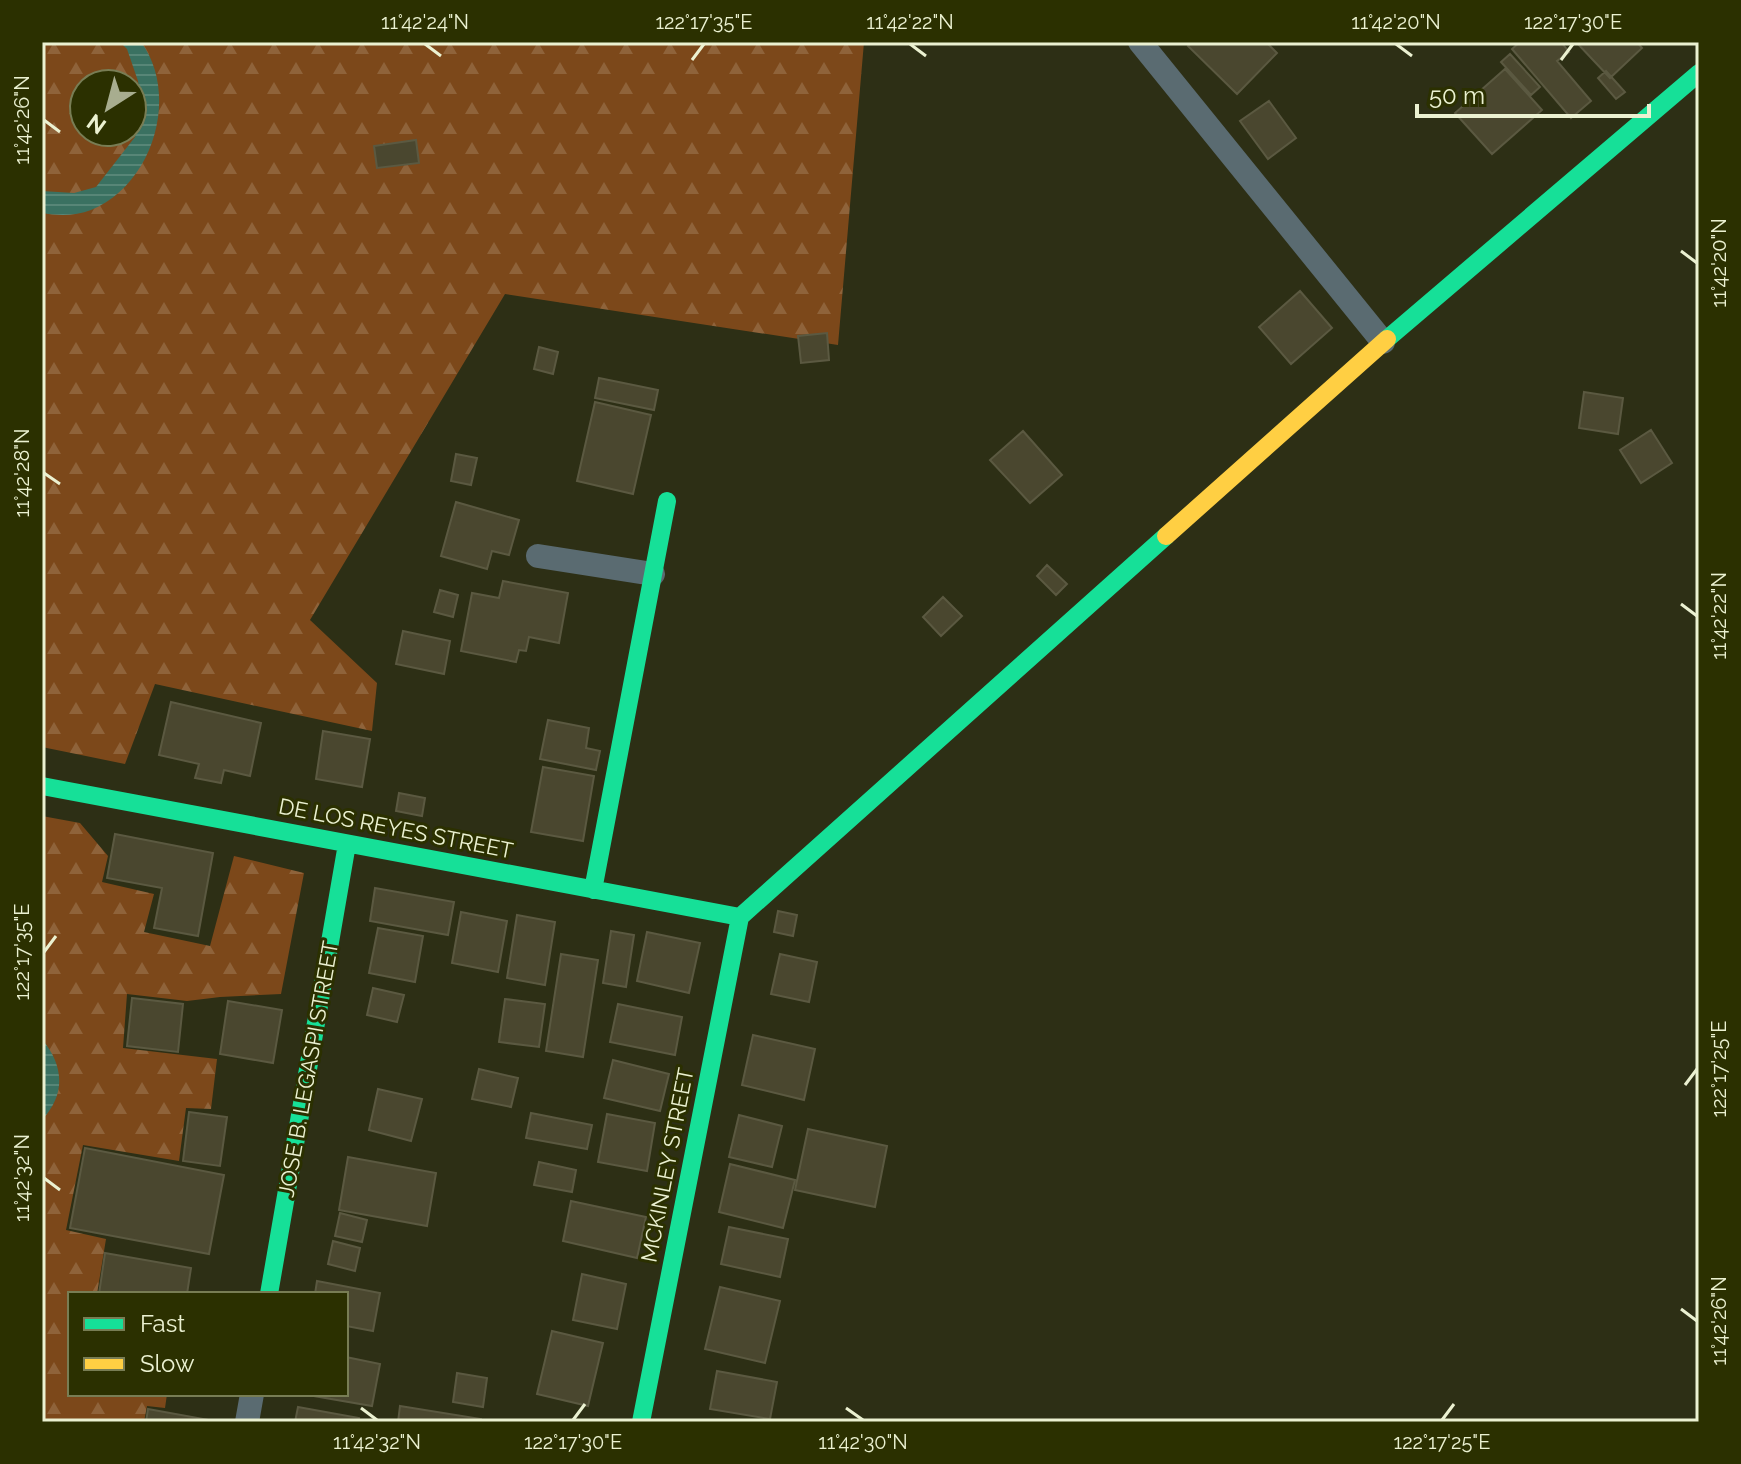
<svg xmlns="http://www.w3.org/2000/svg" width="1741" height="1464" viewBox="0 0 1741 1464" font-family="Raleway,sans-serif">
<defs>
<pattern id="forest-firs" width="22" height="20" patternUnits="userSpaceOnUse" patternTransform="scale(2)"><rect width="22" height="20" fill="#7c481a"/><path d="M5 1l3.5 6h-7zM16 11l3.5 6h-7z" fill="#8f633a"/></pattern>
<pattern id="water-rules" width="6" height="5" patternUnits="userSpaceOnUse" patternTransform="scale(2)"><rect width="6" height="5" fill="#3a7161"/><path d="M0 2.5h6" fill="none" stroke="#578677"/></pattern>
</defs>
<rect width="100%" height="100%" fill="#2d2f15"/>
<path fill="url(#forest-firs)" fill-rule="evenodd" d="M42,42H864L838,345L505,294L310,620L377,683L372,731L155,684L125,764L42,747ZM84,84H132V132H84Z
M42,816L80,823L108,856L102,882L154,894L144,932L210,946L234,856L304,873L281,994L220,997L187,1001L127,994L123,1048L217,1059L211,1109L186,1108L179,1161L83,1145L66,1230L106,1239L97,1294H70V1394H167L165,1408L147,1406L144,1422H42Z"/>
<path fill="url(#water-rules)" d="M120,42H141C180,95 153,185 91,210C76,216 58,216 42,213V191L74,193L96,187L135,137L140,95L138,81L127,49Z
M42,1039C64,1066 66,1094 42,1120L44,1083Z"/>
<path fill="#4a472f" stroke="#5b5941" stroke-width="2" d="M1192,42H1266L1277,53L1237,94L1188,46Z
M1520,42H1561L1569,52L1557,61L1591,101L1571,118L1512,49Z
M1576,42H1637L1642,48L1610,78Z
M1510,54L1540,87L1531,95L1501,62Z
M1505,69L1542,110L1492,154L1455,113Z
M1606,71L1625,92L1616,99L1598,78Z
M1269,101L1296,138L1268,159L1240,121Z
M416,140L419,163L377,168L374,146Z
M1300,291L1332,328L1291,364L1259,327Z
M827,333L829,360L801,363L798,336Z
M539,347L558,352L553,374L534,369Z
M599,378L658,390L654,410L595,398Z
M1584,392L1623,398L1618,434L1579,428Z
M595,402L651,415L633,494L577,481Z
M1651,430L1672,463L1641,483L1620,450Z
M1023,431L1062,475L1030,503L990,460Z
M456,454L477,458L471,485L451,481Z
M456,502L519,520L509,555L492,551L487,569L441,556Z
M1047,565L1067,584L1056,595L1037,576Z
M503,581L568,593L559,643L529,637L526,651L519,650L516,662L461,651L472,593L499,598Z
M440,590L458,595L453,617L434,612Z
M943,597L962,616L941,636L923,617Z
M403,631L450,641L444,674L396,664Z
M171,702L261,723L250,776L224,770L221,783L195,778L199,764L159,755Z
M548,720L589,728L586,748L600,751L596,770L540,759Z
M323,731L370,739L362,787L316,779Z
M543,767L594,776L583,841L531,832Z
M399,793L425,798L422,816L396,811Z
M115,834L213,853L198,936L154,928L162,888L107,878Z
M375,888L454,902L448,935L370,921Z
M778,911L797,915L793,936L774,932Z
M461,912L507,921L498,972L452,963Z
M517,915L555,922L545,985L507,978Z
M378,928L423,936L415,982L369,973Z
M611,931L634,935L626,987L603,983Z
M647,932L700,943L689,993L637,981Z
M561,954L598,960L583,1057L546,1051Z
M780,954L817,962L809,1002L771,994Z
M373,988L404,995L397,1022L367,1015Z
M132,998L183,1004L178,1052L127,1046Z
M505,999L545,1004L539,1047L499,1042Z
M228,1001L282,1010L273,1063L220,1054Z
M618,1004L682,1017L675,1055L610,1042Z
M753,1035L815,1049L804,1100L742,1085Z
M613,1060L669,1074L660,1111L604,1098Z
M479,1069L518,1078L511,1107L472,1099Z
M378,1089L422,1099L411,1141L369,1130Z
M189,1112L227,1117L220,1166L183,1161Z
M531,1113L592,1125L587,1149L526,1138Z
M607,1114L655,1123L647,1171L598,1162Z
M739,1115L782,1126L772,1167L729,1157Z
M808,1129L887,1146L875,1207L795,1190Z
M85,1148L224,1175L209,1254L70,1228Z
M348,1157L436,1173L427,1226L339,1210Z
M539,1162L576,1170L572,1192L534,1185Z
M730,1164L795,1180L783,1228L719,1212Z
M571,1201L646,1217L637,1258L563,1241Z
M340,1213L367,1220L362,1242L335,1236Z
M729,1227L788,1239L780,1277L721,1264Z
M333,1241L360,1248L355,1271L328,1264Z
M105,1253L191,1268L187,1294H99Z
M582,1274L626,1284L617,1329L573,1320Z
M317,1281L380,1293L373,1331L346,1326V1294H315Z
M720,1287L780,1301L765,1363L705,1349Z
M552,1331L603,1343L588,1406L537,1394Z
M346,1357L380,1364L372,1406L302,1394H346Z
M717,1371L777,1382L770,1419L710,1409Z
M457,1373L487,1378L483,1407L453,1402Z
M400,1406L481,1419V1422H398Z
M298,1407L359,1418L358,1422H295Z
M148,1409L209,1420V1422H146Z"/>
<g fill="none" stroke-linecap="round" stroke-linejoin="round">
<path stroke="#5a6b71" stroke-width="24" d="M1140,42L1383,342
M538,556L653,574
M247,1422L252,1394"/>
<path stroke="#16e098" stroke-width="18" d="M1387,339L1699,73
M42,786L740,917
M593,890L667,501
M740,917L1166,536
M269,1294L347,844
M641,1422L740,917"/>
<path stroke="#ffcf43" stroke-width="18" d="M1166,536L1387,339"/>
</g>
<path fill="none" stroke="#ebf1d1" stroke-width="3" d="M425,44L441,56M910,44L926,56M1396,44L1412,56M692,60L704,44M1561,60L1573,44M44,120L60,132M1681,251L1697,263M44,473L60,484M1681,604L1697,616M44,952L56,936M1685,1085L1697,1069M44,1178L60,1190M1681,1309L1697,1321M361,1408L377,1420M846,1408L863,1420M573,1420L585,1404M1442,1420L1454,1404"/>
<g text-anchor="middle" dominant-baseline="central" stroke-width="6" stroke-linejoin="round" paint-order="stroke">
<g font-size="22" fill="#ebf1d1" stroke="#2b3000">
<text transform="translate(396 828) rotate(11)">DE LOS REYES STREET</text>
<text transform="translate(308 1069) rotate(-80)">JOSE B. LEGASPI STREET</text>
<text transform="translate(667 1165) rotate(-79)">MCKINLEY STREET</text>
</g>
</g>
<rect width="1741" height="1464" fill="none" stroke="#2b3000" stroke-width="88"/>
<rect x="68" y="1292" width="280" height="104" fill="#2b3000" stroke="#787d54" stroke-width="2"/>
<rect x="84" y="1318" width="40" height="12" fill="#16e098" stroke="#787d54" stroke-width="2"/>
<text x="140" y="1332" font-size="24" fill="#ebf1d1">Fast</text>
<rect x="84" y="1358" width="40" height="12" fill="#ffcf43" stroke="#787d54" stroke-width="2"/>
<text x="140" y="1372" font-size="24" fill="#ebf1d1">Slow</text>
<g transform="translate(108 108) rotate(216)"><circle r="38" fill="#2b3000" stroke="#787d54" stroke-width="2"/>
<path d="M0-6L14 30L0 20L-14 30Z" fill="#a8ad8f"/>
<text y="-12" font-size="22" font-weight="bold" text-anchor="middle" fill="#ebf1d1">N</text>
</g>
<path d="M1417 104v12h232v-12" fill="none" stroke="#ebf1d1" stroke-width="4"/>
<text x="1429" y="104" font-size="24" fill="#ebf1d1" stroke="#2b3000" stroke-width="6" paint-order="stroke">50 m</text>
<rect x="44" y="44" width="1653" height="1376" fill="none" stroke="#ebf1d1" stroke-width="3"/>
<g font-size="20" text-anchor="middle" fill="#ebf1d1">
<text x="425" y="29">11°42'24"N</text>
<text x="704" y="29">122°17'35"E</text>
<text x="910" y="29">11°42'22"N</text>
<text x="1396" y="29">11°42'20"N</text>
<text x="1573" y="29">122°17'30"E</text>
<text transform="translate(22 120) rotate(-90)" y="7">11°42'26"N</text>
<text transform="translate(1719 263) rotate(-90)" y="7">11°42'20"N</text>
<text transform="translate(22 473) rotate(-90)" y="7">11°42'28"N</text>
<text transform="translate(1719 616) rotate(-90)" y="7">11°42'22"N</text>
<text transform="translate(22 952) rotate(-90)" y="7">122°17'35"E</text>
<text transform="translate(1719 1069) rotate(-90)" y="7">122°17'25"E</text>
<text transform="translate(22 1178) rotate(-90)" y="7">11°42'32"N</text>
<text transform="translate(1719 1321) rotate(-90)" y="7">11°42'26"N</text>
<text x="377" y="1449">11°42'32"N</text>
<text x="573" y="1449">122°17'30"E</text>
<text x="863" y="1449">11°42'30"N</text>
<text x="1442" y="1449">122°17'25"E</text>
</g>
</svg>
